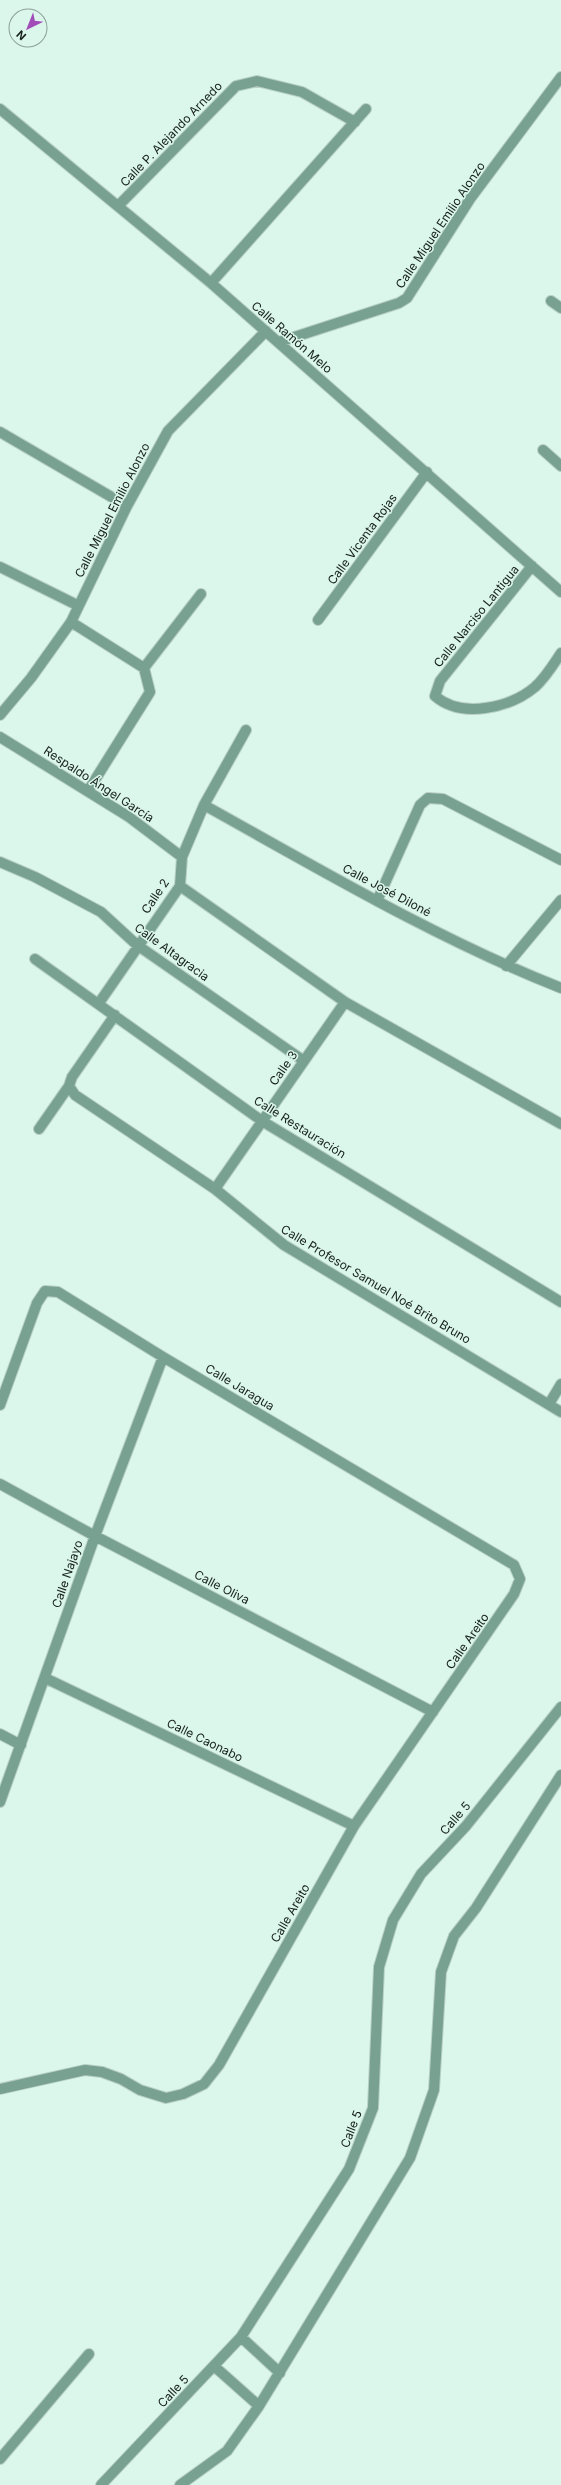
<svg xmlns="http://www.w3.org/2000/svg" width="561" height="2485" viewBox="0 0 561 2485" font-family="Inter,sans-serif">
<rect width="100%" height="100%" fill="#dbf6eb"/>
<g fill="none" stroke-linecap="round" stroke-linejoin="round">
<defs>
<path id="minor" d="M0,109L211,283L561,592
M118,206L236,86L257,81L302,92L355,122
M211,283L366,109
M551,301L561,308
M279,342L399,303L407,298L470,199L561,77
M0,432L127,506
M543,450L561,466
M532,566L440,681L435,696C461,719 510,708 535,687C546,677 553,665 561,653
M0,567L77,605
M318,620L427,472
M71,622L144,668L150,692L88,791
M144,668L201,594
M0,715L31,678L71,622L127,506L168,431L266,331
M0,737L129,817L182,857
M204,805C321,870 437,939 561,988
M0,862L35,877L101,912L137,945L304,1061
M180,886L345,1002L561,1124
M377,901L420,805L428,798L443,799L561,860
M35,959L262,1121L561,1302
M506,966L561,900
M99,1003L180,886L182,857L204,805L246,730
M69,1086L75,1095L215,1189L284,1245L561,1412
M39,1129L69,1086L72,1077L115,1015
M215,1189L345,1002
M549,1404L561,1384
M0,1405L37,1303L45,1291L58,1292L163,1357L514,1565L520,1579L514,1594L354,1826L219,2065L204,2084L183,2094L166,2098L140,2090L121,2079L102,2072L85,2070L0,2089
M0,1484L95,1536L433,1712
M45,1678L354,1826
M0,1734L21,1745
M0,1802L95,1536L163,1357
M241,2337L280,2373
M214,2366L259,2406
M0,2459L89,2354
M101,2485L241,2337L349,2169L373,2108L379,1967L393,1920L421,1874L466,1826L561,1707
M180,2485L227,2451L259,2406L410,2158L434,2090L441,1972L454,1936L476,1908L561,1775"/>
</defs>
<use href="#minor" stroke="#b7cfc6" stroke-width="12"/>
<use href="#minor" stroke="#78a191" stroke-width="10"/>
</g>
<g text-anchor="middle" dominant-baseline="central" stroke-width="3" stroke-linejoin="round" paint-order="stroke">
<g font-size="12" fill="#151f1b" stroke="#dbf6eb">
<text transform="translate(171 134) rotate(-46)">Calle P. Alejando Arnedo</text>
<text transform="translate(440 225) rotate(-56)">Calle Miguel Emilio Alonzo</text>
<text transform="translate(292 337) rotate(41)">Calle Ramón Melo</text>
<text transform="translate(112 510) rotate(-63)">Calle Miguel Emilio Alonzo</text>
<text transform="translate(362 539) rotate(-54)">Calle Vicenta Rojas</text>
<text transform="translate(476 616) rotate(-51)">Calle Narciso Lantigua</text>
<text transform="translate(99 784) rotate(33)">Respaldo Ángel García</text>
<text transform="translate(387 890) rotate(28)">Calle José Diloné</text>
<text transform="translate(155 896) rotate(-56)">Calle 2</text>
<text transform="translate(172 952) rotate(36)">Calle Altagracia</text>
<text transform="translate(283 1068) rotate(-55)">Calle 3</text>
<text transform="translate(300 1127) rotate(32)">Calle Restauración</text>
<text transform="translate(376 1284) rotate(31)">Calle Profesor Samuel Noé Brito Bruno</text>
<text transform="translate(240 1387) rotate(31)">Calle Jaragua</text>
<text transform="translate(67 1574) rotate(-71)">Calle Najayo</text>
<text transform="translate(222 1587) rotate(27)">Calle Oliva</text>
<text transform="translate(467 1641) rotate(-55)">Calle Areito</text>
<text transform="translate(205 1740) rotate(26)">Calle Caonabo</text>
<text transform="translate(455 1818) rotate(-49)">Calle 5</text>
<text transform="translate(290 1913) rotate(-60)">Calle Areito</text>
<text transform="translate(351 2129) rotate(-69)">Calle 5</text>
<text transform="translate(173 2391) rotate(-47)">Calle 5</text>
</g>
</g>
<g transform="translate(28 28) rotate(223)"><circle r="19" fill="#dbf6eb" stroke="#8ca098"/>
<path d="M0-3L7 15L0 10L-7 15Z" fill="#a24cb9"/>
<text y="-6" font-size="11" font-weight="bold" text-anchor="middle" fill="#151f1b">N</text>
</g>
</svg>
